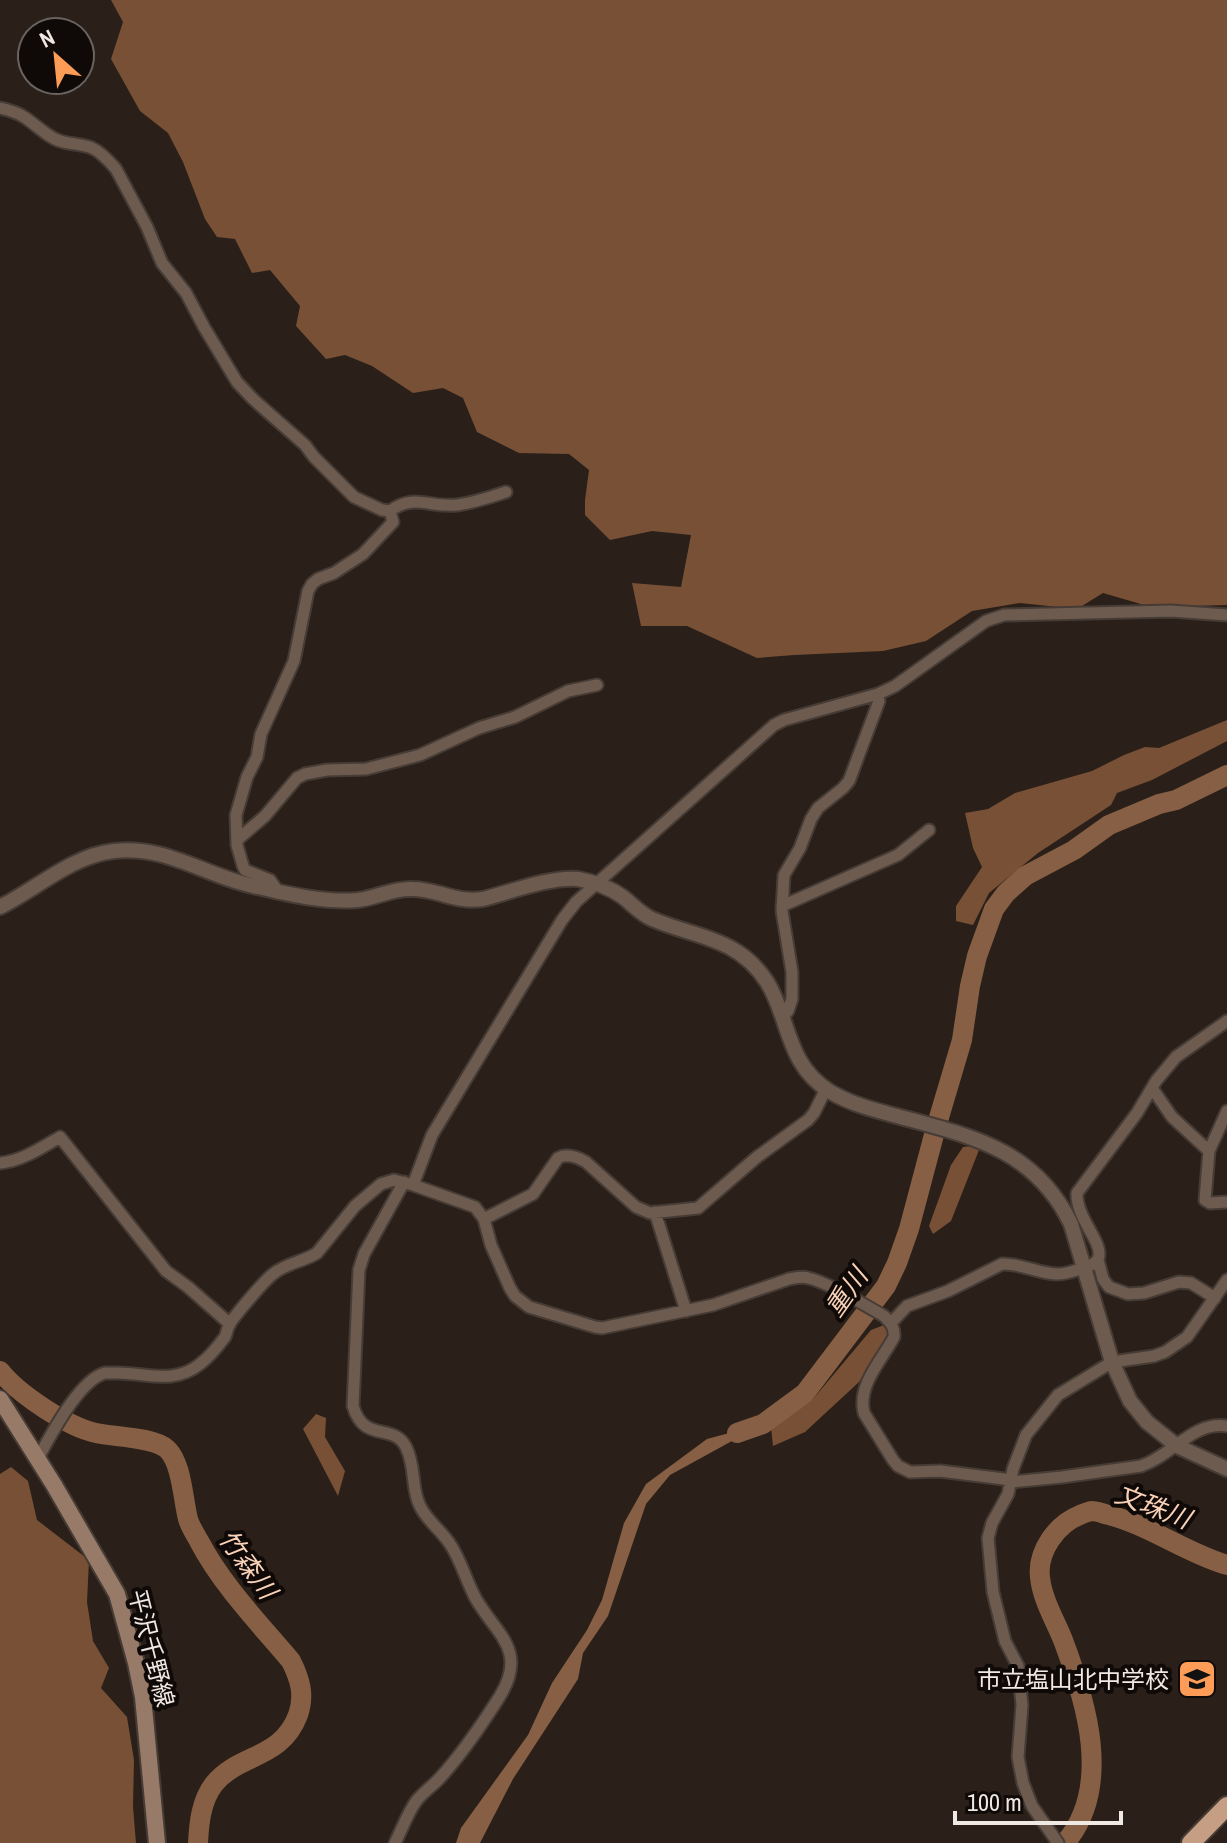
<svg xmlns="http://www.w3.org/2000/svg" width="1227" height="1843" viewBox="0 0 1227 1843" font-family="'Archivo Narrow','Noto Sans JP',sans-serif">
<rect width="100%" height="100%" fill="#2a2019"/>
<path fill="#775036" d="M111,0H1227V605L1151,607L1103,593L1077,609L1020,603L972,611L926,641L883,651L794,655L757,658L687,626H641L632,583L681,587L691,535L652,531L610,540L585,515V500L589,470L569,454L519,453L477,432L463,398L443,388L413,393L372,366L345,355L326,359L296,326L300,306L270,270L252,273L235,239L217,237L205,219L183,162L168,133L140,111L111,59L123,22Z
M1227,720V741L1152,780L1117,793L1111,805L1038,853L989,893L973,925L956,921V906L982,867L973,848L965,813L988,809L1015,793L1092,771L1124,755L1145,747L1159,748Z
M972,1146L979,1150L951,1221L933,1234L929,1226L951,1165L963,1147Z
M884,1325L889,1336L859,1382L805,1432L773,1446L771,1427L813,1399L871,1330Z
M316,1414L326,1418L325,1437L345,1471L338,1496L303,1429Z
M11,1467L28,1481L37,1520L89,1560L87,1602L93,1641L109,1668L101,1688L127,1717L134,1760L133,1807L136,1843H0V1474Z"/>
<path fill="#875f45" d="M763,1424L670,1475L646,1504L608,1616L583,1653L578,1679L513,1779L480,1843H456L461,1828L528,1735L552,1683L587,1630L602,1600L624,1523L646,1484L707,1439Z"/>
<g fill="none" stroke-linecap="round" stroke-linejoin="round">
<path stroke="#875f45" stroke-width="20" d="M0,1371C18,1394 68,1427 96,1433C114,1437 154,1437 167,1449C182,1463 183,1500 188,1519C190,1526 195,1534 199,1541C222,1585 259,1623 291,1661C300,1679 305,1695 298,1715C281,1760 239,1753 214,1784C201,1801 199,1823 198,1843
M737,1433L763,1424L805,1393L886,1286L897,1263L909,1229L935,1131L962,1040L970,986L977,956L994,909L1006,893L1025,876L1074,850L1109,825L1159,804L1176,800L1227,775
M1065,1843C1113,1787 1086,1701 1063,1640C1055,1620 1042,1599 1040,1577C1037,1551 1057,1524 1080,1515C1082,1514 1090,1511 1092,1511C1097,1511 1104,1514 1109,1515C1151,1526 1186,1553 1227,1565"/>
<defs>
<path id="minor" d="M0,108C8,110 17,112 24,117C35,124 43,133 55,139C67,145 80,143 92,148C101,152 110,162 116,169L147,227L162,263L186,293L204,327L237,382L253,399L305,445L314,457L354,497L382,510L390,511L393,522L363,554L334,573L318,579L312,584L308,591L294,661L261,734L257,757L247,777L236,815L237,845L243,866L245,870L270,880L277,890
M390,511C415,493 429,508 457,505C473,503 490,497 506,492
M237,840L265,816L297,778L305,774L327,770L366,769L420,755L479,728L515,717L568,691L597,685
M782,906L898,855L929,830
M782,1017L788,1011L792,999V972L782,911L784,875L800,848L811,819L818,808L843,788L849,781L879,701L878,694
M1152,1088L1172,1117L1209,1151L1205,1200L1210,1203L1227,1202
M1209,1151L1227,1111
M0,1163C22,1161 41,1148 60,1137L166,1271L188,1287L230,1324
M413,1185L432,1135L562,920L576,902L774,725L784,720L878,694L895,686L986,621L1004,615L1171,611L1227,615
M655,1212L686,1311
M484,1219L533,1194L558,1158C567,1153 577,1157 586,1162L636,1207L650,1213L698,1208L757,1157L808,1120L814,1113L826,1089
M1098,1260L1103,1279L1109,1287L1128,1294L1144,1293L1179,1282L1191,1283L1215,1298
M891,1323L907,1306L948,1291L1002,1264C1021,1263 1039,1274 1058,1274C1065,1274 1071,1272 1077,1270C1096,1265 1105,1260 1095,1240C1088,1226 1076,1209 1077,1193L1137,1113L1156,1081L1176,1057L1227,1021
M38,1458C51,1435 79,1380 105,1373C106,1373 117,1373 118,1373C147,1373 174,1385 200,1364C208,1358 219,1345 225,1337C227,1333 227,1329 229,1325C235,1315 264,1281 273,1274C286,1263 303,1262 317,1253L355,1206L381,1184L394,1180L413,1185L475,1207L484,1219L491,1245L510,1288L515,1296L529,1307L595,1327L602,1328L713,1305L789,1279C795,1278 802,1276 808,1278C830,1283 864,1305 884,1316C891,1323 895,1328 894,1337C882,1360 857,1385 864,1413L893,1460L898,1466L910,1472L940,1471L1004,1479L1011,1482L1062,1477L1141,1466C1172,1456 1192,1421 1227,1426
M395,1843C402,1829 408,1812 417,1800C424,1792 432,1786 439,1779C461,1755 483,1723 500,1696C528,1650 496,1634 476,1599C466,1581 461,1560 450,1544C441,1530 427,1521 420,1506C411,1489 416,1467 406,1447C393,1422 364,1444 353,1406L359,1270L364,1254L404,1182
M1058,1843L1032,1806L1023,1783L1018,1757L1022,1705L1018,1666L1005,1641L993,1592L988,1538L992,1523L1008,1494L1013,1469L1026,1435L1058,1395L1112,1362L1154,1356L1165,1352L1187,1337L1227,1280"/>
<path id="tertiary" d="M0,907C38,888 71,856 114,851C164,845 203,874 249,885C283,893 323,903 358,900C376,898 393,888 412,889C438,889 454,903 483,899C510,892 552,876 578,879C595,882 609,887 623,897C633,905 641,914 652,919C696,938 738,937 767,982C790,1019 786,1064 829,1091C850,1104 874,1110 897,1116C971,1136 1035,1149 1071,1224L1112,1362L1130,1401L1147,1422L1177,1446L1227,1469"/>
<path id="secondary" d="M0,1399L54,1485L117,1594L136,1663L143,1697L157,1843"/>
<path id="trunk" d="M1191,1843L1227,1806"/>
</defs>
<use href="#minor" stroke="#463c35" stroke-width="15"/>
<use href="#tertiary" stroke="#463c35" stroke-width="18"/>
<use href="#secondary" stroke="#463c35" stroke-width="20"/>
<use href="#trunk" stroke="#463c35" stroke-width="22"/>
<use href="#minor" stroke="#6d5b4f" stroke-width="11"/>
<use href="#tertiary" stroke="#6d5b4f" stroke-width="14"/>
<use href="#secondary" stroke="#977b68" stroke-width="16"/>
<use href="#trunk" stroke="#c69e84" stroke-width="18"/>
</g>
<defs>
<symbol id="school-square" viewBox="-11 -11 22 22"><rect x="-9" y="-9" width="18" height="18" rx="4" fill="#fd9c56" stroke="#0f0a08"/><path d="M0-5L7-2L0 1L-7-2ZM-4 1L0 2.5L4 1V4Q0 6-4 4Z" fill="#111"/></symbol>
</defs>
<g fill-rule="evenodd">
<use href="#school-square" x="1175" y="1657" width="44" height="44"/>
</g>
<g text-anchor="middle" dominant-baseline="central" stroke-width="8" stroke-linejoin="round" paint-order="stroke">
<g font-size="24" fill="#efe8e3" stroke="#0f0a08">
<text transform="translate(152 1648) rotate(76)">平沢千野線</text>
</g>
<g font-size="24" fill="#efe8e3" stroke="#0f0a08" text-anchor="end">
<text x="1169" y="1679">市立塩山北中学校</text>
</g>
<g font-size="26" font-style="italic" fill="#f9d1b7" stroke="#0f0a08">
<text transform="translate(846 1292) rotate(-55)">重川</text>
<text transform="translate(1153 1506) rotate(21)">文珠川</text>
<text transform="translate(248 1564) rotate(54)">竹森川</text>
</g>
</g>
<g transform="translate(56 56) rotate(333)"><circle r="38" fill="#0f0a08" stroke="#696360" stroke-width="2"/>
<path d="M0-6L14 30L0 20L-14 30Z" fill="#fd9c56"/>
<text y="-12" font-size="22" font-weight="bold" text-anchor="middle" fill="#efe8e3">N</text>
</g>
<path d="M955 1811v12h166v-12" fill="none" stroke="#efe8e3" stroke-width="4"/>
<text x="967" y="1811" font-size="24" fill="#efe8e3" stroke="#0f0a08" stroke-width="6" paint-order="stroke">100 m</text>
</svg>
